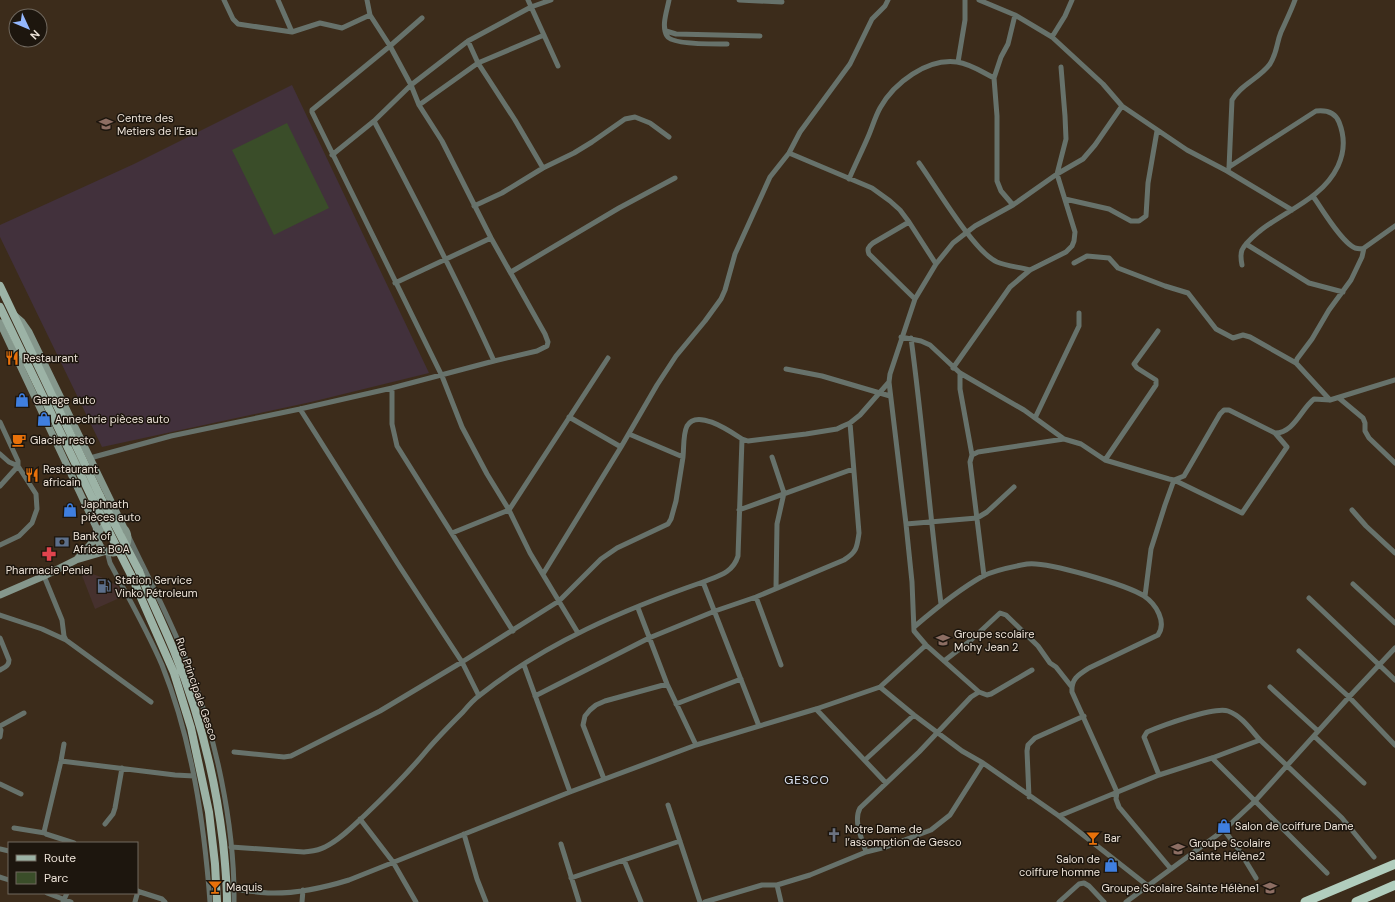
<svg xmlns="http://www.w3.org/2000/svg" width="1395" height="902" viewBox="0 0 1395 902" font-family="'DM Sans',sans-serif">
<rect width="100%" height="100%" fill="#3c2c1b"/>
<path fill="#46312e" d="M84,571L101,577L118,586L124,596L95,609L81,573Z"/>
<path fill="#42313c" d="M292,85L429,373L311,402L102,447L0,237V225L134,164Z"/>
<path fill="#3a4d29" d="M287,123L329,208L274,235L232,150Z"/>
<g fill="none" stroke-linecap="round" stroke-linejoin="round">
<path stroke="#67726b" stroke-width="5" d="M224,0L233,19L238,24L292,32
M278,0L292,32L320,23L342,28L370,15
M528,0L558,66
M669,0C667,11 661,26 667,36C671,45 717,44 727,44
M739,0L782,2
M979,0L1015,15L1052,37L1103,84L1122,106L1187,150L1227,171L1292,210
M422,18L390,46L312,110V112L442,376L462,427L487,474L509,510L530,553L578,633
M666,31L676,34L760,36
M1052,37L1065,16L1072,0
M468,41L478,63L515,120L543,168
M958,62L965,20V0
M419,105L478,63L544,35
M374,121C416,200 457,279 494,361
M789,153L872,188L890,201L900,210L909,222L936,264
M332,155L374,121L411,85L468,41L531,7L551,0
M919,163C935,185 974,252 997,262C1007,266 1019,267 1030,270
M1229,167L1316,111C1325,110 1335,112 1339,122C1345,137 1345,151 1338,166C1323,198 1287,210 1261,230C1254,236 1246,242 1242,250C1240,255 1241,260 1242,265
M1229,168L1232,100C1241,84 1259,79 1270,64C1278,51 1276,44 1281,32C1286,21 1291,11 1295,0
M849,179C855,165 862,151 868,137C872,128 875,117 880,108C894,83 927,58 957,62C971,64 982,72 994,78
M1313,196C1321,208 1342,243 1355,248C1359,249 1361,249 1364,248L1395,226
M1065,199L1109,209L1131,221H1139L1146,216L1148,183L1157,131
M1013,205L1001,191L997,181V116L994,78L1001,57L1008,44L1015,15
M474,206L502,193L543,168L574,153L592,142L625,119L635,117L650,123L669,137
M909,222L873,243C868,247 867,249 869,254L915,299
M1246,244L1309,283L1343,292
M1074,263L1087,256L1109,258L1118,268L1165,286L1188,293L1216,329L1233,338L1243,335L1250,337L1296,363
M511,272L619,208L675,178
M395,283L491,238
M901,337L921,341L930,345L960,373L1024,410L1064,439
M911,338C923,427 930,516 941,604
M953,368L1010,287L1030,270L1066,252L1072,246L1074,241L1075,232L1057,174L1066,139L1065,116L1061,67
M786,369L822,376L890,396
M960,373V389L972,455L970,462L984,576
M392,388V424L397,446L513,631
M1339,398L1363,418L1365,423V431L1369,438L1395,463
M1330,400L1296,363L1297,359L1312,339L1329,310L1351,280L1362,257L1364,248
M300,409L398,564L462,662L479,696
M569,417L621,447
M1035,418L1079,326V313
M0,422L18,461V466L36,494L37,509L32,523L19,536L0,545
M629,434L683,457C684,447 683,434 687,426C697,408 731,432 742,439L748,441L806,434L837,429L843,426L850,423L860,415L889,382
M742,439L738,556C733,573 718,576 703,582L759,726
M0,454L9,462L18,466L0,486
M972,455L978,452L1064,439L1081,444L1105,460L1156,385V380L1137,368L1134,364L1158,331
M772,457L784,493L777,524L776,588
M90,458L171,436L300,409L392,388L494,361L537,351L547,346L548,342L545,334L491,238L442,141L419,105L411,85L390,46L370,15L367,0
M1105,460L1169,479L1174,480L1184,476L1220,414L1224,410H1229L1275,433C1294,433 1301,409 1314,399L1330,400L1395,380
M739,510L853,469
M1352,510L1366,526L1395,553
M906,524L977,518L987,512L1014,487
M452,533L509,510L608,358
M128,535C148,577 170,619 187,662C215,733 235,825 234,902
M107,551L110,563C128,597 147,630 162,665C192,740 204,822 210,902
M543,574L621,447L657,385L676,356L705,321L721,299L725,290L735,254L770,177L789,153L800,132L850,64L872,19L885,6L888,0
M44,576L62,620L64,636L66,640L151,702
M1353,584L1395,623
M1145,596L1151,549L1165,505L1174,480L1242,513L1287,447L1275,433
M756,597L781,665
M1309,598L1395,680
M638,608L667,684L696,745
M0,615L42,629L66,640
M914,627C935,609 958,590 983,576C993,571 1016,566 1027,564C1046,561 1127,585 1144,596C1156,604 1167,622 1158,635L1089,668C1078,675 1071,679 1072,692L1117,792L1116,799L1119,807L1171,869
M0,638L9,660C9,666 5,667 0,670
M1299,651L1349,697L1395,745
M944,661L970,641L1000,613L1006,615L1038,646L1050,663L1056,667L1071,686
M524,665L570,792
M880,687L926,645
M1270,687L1318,731
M979,692L926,645L914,631L912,582L906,524L889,382L890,374L915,299L936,264L953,243L975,226L1013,205L1057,174L1083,159L1095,145L1122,106
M535,696L649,638L715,611L756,597L844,560C857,552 857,547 859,533L850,423
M676,704L741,679
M816,709L886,783
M0,726L24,713
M0,728L1,730L0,737
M1314,736L1364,783
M64,744L61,761L44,832L46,834L74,843
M234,752L284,757L291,756L380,711L462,662L559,601L601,559L617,548L668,524L671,519L676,501L683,457
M1212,758L1327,873
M865,760L914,715
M61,761L175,775L194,776
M1159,775L1144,737L1147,732C1161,726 1215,706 1228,711C1242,716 1251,730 1260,740
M604,779L583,725L585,716L590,710L596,705L605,701L667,684
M0,784L21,794
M1029,797L1027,751L1028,745L1035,738L1084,716
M668,805L700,902
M1059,816L1159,775L1212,758L1260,740L1342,818L1374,857
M360,819L393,862L416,902
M105,824L113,814L115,808L122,768
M14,828L45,833
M1224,830L1239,850L1256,878
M464,834L477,879L486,902
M561,844L579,902
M231,847L304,852C311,851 318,851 325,847C340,840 353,826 365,815C387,794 408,773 427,750C439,736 451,724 463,712C468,706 473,700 480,695C545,643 625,609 703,582
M0,849L9,851
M866,852C862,839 853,821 860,808L919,752L971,697L979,692L987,695L991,694L1032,670
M624,860L641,902
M0,877L9,880
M571,878L680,841
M777,885L781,902
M234,889C246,891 257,892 268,893C295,894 323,888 349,880L570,792L696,745L816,709L880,687L914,715L962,751L983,763L1059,816L1148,886
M137,891L162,899L165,902
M47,893L71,902
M63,902L67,893
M135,902L138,891
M302,902L303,890
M705,902L762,885H777L810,875L866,852L886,847L931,830L950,815L983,763
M1059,902L1079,884L1084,883L1089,886L1104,902
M1126,902L1224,830L1255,801L1349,697L1395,648"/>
<path stroke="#85978c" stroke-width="7" d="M14,315L22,322L29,332L124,528
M0,323L96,527L98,536L76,560
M98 538a15 15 0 1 1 30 0a15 15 0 1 1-30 0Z
M0,595L44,576L76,560L107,551"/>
<path stroke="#9cb3a6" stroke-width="8" d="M0,286L100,496
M0,307L93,500
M139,571C150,598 163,624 174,651C199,712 215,776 223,842C225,862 227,882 227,902
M131,575L174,673L191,728L209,812L215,864L217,902"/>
<path stroke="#b1cdbd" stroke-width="9" d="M1305,902L1395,864
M1356,902L1395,885"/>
<path stroke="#9cb3a6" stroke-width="8" d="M100,496L139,571
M93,500L131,575"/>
</g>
<defs>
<symbol id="school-bare" viewBox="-9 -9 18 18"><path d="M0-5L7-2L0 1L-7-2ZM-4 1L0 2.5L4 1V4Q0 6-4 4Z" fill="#8d6e63" stroke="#1d160e" stroke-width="2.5" paint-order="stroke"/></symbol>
<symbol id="restaurant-bare" viewBox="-9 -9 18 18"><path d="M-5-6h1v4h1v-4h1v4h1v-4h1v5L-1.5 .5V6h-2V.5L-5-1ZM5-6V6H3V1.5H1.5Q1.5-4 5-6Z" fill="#e8710a" stroke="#1d160e" stroke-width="2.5" paint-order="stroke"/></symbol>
<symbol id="shop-bare" viewBox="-9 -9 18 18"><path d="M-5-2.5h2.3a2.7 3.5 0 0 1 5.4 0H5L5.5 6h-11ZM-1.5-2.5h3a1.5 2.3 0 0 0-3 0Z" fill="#3f7fe0" stroke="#1d160e" stroke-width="2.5" paint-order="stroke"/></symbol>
<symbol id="cafe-bare" viewBox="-9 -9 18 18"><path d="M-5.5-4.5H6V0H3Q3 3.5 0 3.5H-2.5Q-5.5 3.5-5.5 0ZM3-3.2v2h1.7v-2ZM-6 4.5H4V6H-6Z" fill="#e8710a" stroke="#1d160e" stroke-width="2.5" paint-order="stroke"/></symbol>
<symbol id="bank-bare" viewBox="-9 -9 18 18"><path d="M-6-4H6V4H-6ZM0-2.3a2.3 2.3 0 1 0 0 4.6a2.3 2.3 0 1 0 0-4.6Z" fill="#5c6f8a" stroke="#1d160e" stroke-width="2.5" paint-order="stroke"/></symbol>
<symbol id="pharmacy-bare" viewBox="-9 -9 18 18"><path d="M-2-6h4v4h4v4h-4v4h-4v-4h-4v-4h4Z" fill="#e0444e" stroke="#1d160e" stroke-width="2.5" paint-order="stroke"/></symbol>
<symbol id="fuel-bare" viewBox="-9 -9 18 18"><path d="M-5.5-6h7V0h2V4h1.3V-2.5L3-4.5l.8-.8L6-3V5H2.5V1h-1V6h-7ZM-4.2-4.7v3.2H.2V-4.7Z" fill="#5c6f8a" stroke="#1d160e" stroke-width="2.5" paint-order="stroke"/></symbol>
<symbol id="church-bare" viewBox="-9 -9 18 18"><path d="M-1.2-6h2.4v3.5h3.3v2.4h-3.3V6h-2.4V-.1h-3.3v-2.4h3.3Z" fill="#6b7280" stroke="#1d160e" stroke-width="2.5" paint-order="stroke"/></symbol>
<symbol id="bar-bare" viewBox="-9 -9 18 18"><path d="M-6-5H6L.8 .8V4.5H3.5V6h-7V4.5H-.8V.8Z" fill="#e8710a" stroke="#1d160e" stroke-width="2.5" paint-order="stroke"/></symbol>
</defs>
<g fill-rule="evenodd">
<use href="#school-bare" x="96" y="114" width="20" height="20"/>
<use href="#restaurant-bare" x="2" y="348" width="20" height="20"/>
<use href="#shop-bare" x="12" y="390" width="20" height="20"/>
<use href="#shop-bare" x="34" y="409" width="20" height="20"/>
<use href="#cafe-bare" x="9" y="430" width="20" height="20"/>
<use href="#restaurant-bare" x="22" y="465" width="20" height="20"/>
<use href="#shop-bare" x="60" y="500" width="20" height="20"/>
<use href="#bank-bare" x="52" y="532" width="20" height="20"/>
<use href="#pharmacy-bare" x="39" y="544" width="20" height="20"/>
<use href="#fuel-bare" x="94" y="576" width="20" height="20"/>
<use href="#school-bare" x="933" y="630" width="20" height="20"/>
<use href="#shop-bare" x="1214" y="816" width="20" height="20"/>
<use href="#church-bare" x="824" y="825" width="20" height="20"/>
<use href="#bar-bare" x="1083" y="828" width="20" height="20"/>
<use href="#school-bare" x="1168" y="839" width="20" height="20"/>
<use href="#shop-bare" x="1101" y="855" width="20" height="20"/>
<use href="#bar-bare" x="205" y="877" width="20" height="20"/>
<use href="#school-bare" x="1260" y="878" width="20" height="20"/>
</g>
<g text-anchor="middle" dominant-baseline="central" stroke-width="3" stroke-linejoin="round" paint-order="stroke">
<g font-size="11" fill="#ece2d7" stroke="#1d160e" text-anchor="start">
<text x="117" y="118">Centre des<tspan x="117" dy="13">Metiers de l’Eau</tspan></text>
<text x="23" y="358">Restaurant</text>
<text x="33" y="400">Garage auto</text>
<text x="55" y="419">Annechrie pièces auto</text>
<text x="30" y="440">Glacier resto</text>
<text x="43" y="469">Restaurant<tspan x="43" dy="13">africain</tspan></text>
<text x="81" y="504">Japhnath<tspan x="81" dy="13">pièces auto</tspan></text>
<text x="73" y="536">Bank of<tspan x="73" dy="13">Africa: BOA</tspan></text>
<text x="49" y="570" text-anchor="middle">Pharmacie Peniel</text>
<text x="115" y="580">Station Service<tspan x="115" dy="13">Vinko Pétroleum</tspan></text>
<text x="954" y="634">Groupe scolaire<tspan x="954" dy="13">Mohy Jean 2</tspan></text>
<text x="1235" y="826">Salon de coiffure Dame</text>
<text x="845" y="829">Notre Dame de<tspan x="845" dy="13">l’assomption de Gesco</tspan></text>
<text x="1104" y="838">Bar</text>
<text x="1189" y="843">Groupe Scolaire<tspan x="1189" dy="13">Sainte Hélène2</tspan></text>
<text x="1100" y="859" text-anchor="end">Salon de<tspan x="1100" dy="13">coiffure homme</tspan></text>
<text x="226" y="887">Maquis</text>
<text x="1259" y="888" text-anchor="end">Groupe Scolaire Sainte Hélène1</text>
</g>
<g font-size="11" fill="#ece2d7" stroke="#1d160e">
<text transform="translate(197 689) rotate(71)">Rue Principale Gesco</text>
</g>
<g font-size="12" letter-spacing="1" fill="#dde4f2" stroke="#1d160e">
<text x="807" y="780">GESCO</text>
</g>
</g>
<rect x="8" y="842" width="130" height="52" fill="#1d160e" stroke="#70685e"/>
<rect x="16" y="855" width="20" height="6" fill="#9cb3a6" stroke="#70685e"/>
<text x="44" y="862" font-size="12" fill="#ece2d7">Route</text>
<rect x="16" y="872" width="20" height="12" fill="#3a4d29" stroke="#70685e"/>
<text x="44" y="882" font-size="12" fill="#ece2d7">Parc</text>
<g transform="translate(28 28) rotate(134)"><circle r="19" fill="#1d160e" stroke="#70685e"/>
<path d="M0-3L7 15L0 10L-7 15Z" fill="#94b7fd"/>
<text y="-6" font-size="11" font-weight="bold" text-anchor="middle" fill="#ece2d7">N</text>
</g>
</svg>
